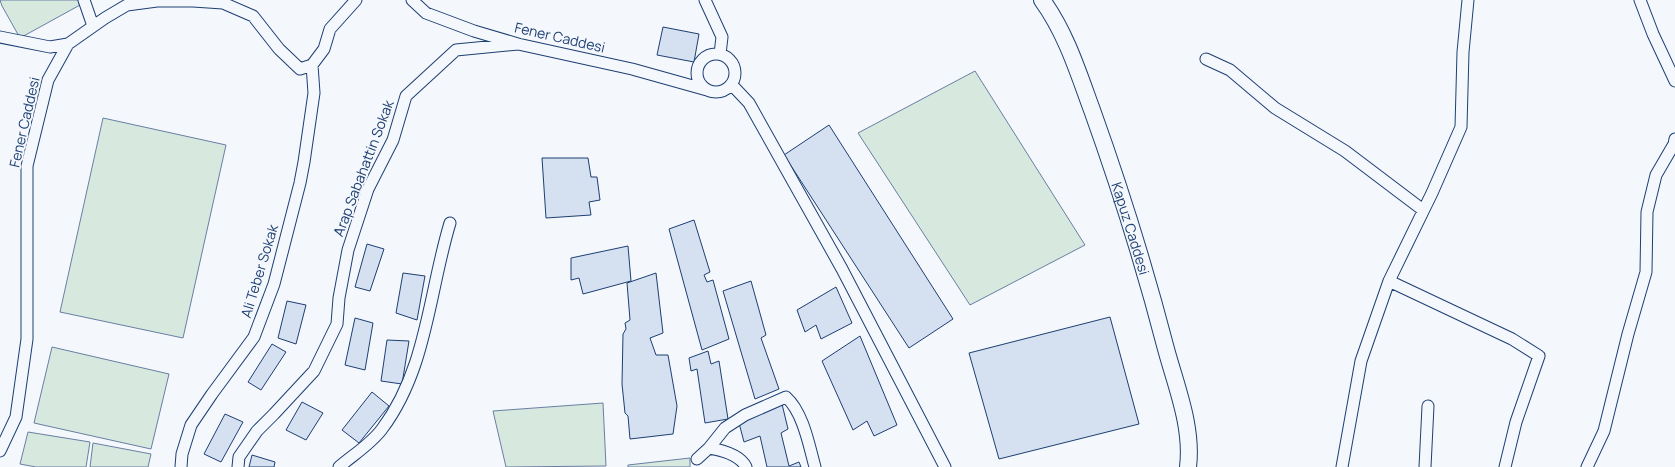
<svg xmlns="http://www.w3.org/2000/svg" width="1675" height="467" viewBox="0 0 1675 467" font-family="Manrope,sans-serif">
<rect width="100%" height="100%" fill="#f4f7fb"/>
<path fill="#d7e8df" stroke="#687fa3" d="M0,0H78L80,5L20,38L2,6Z
M975,71L1085,245L970,305L858,133Z
M103,118L226,145L183,338L60,312Z
M52,347L169,374L151,449L34,423Z
M603,403L606,466L506,467L493,411Z
M28,432L90,442L86,467H36L20,464Z
M93,443L151,454L148,467H90Z
M690,458V467H628V465Z"/>
<path fill="#d5e0f0" stroke="#1d3f73" d="M663,27L699,34L694,62L657,55Z
M829,125L953,319L909,348L784,155Z
M542,158H588L591,177H597L600,200L589,202L591,215L546,218Z
M694,220L710,272L704,275L707,282L713,280L729,339L702,350L669,229Z
M367,244L384,249L370,291L355,287Z
M628,246L631,281L583,294L579,278L571,280V258Z
M403,273L425,276L417,320L396,313Z
M656,273L663,333L650,338L656,355H668L677,406L673,434L630,439L628,416L625,413L622,384L623,334L626,329L625,323L630,320L627,283Z
M751,281L766,335L761,338L779,389L755,399L723,291Z
M836,287L852,323L821,339L816,325L805,332L797,310Z
M287,301L306,305L296,344L278,338Z
M1110,317L1139,424L999,459L969,353Z
M355,318L373,323L365,370L345,365Z
M860,336L897,425L874,436L867,421L853,430L822,361Z
M387,340L409,341L402,384L381,381Z
M272,344L286,352L261,390L248,382Z
M708,351L711,364L719,361L728,419L705,423L697,369L691,371L689,358Z
M372,392L389,406L359,443L342,430Z
M302,402L323,413L306,440L286,430Z
M782,404L788,429L781,433L789,466L799,462L801,467H767L760,436L744,442L739,423Z
M225,414L243,422L221,462L204,454Z
M252,455L275,462L274,467H249Z"/>
<g fill="none" stroke-linecap="round" stroke-linejoin="round">
<defs>
<path id="street" d="M84,0L93,26
M412,0L426,13L474,31L518,44L632,69L707,90
M705,0L722,37L720,54
M1640,0L1653,34L1675,81
M0,37L50,47L68,44
M697 73a19 19 0 1 1 38 0a19 19 0 1 1-38 0Z
M1206,59L1230,70L1275,108L1345,151L1423,210
M732,85L749,103L842,269L945,467
M1389,281L1512,339L1539,356L1516,422L1505,467
M709,448L725,428L745,415L786,397C803,412 809,445 815,467
M0,451L16,417L27,339V166L48,80L68,44L105,18L127,5L157,1H193L223,3L253,16L279,49L300,69L312,65L324,49L330,29L356,0
M697,459L709,448C721,450 740,455 746,467
M181,467L182,454L191,425L212,394L254,337L274,284L300,183L304,162L314,93L312,65
M238,467L239,457L257,431L274,414L314,371L337,324L339,298L348,250L368,189L393,140L406,96L456,50L518,44
M339,467C353,455 371,444 382,429C427,369 429,292 450,223
M1342,467L1361,361L1389,281L1432,193L1461,127L1463,52L1468,0
M1425,467L1428,406
M1587,467L1604,431L1628,334L1646,272L1647,212L1656,175L1674,144L1675,139"/>
<g id="secondary">
<path id="s1" d="M1042,0C1066,33 1078,72 1092,110C1120,188 1145,268 1166,349C1176,386 1193,427 1188,467"/>
</g>
</defs>
<use href="#street" stroke="#1d3f73" stroke-width="13"/>
<use href="#secondary" stroke="#1d3f73" stroke-width="18"/>
<use href="#street" stroke="#f4f7fb" stroke-width="11"/>
<use href="#secondary" stroke="#f4f7fb" stroke-width="16"/>
</g>
<g text-anchor="middle" dominant-baseline="central" stroke-width="4" stroke-linejoin="round" paint-order="stroke">
<g font-size="14" fill="#1d3f73" stroke="#f4f7fb">
<text transform="translate(560 37) rotate(13)">Fener Caddesi</text>
<text transform="translate(24 122) rotate(-77)">Fener Caddesi</text>
<text transform="translate(363 168) rotate(-69)">Arap Sabahattin Sokak</text>
<text stroke="none"><textPath href="#s1" startOffset="246">Kapuz Caddesi</textPath></text>
<text transform="translate(259 271) rotate(-73)">Ali Teber Sokak</text>
</g>
</g>
</svg>
